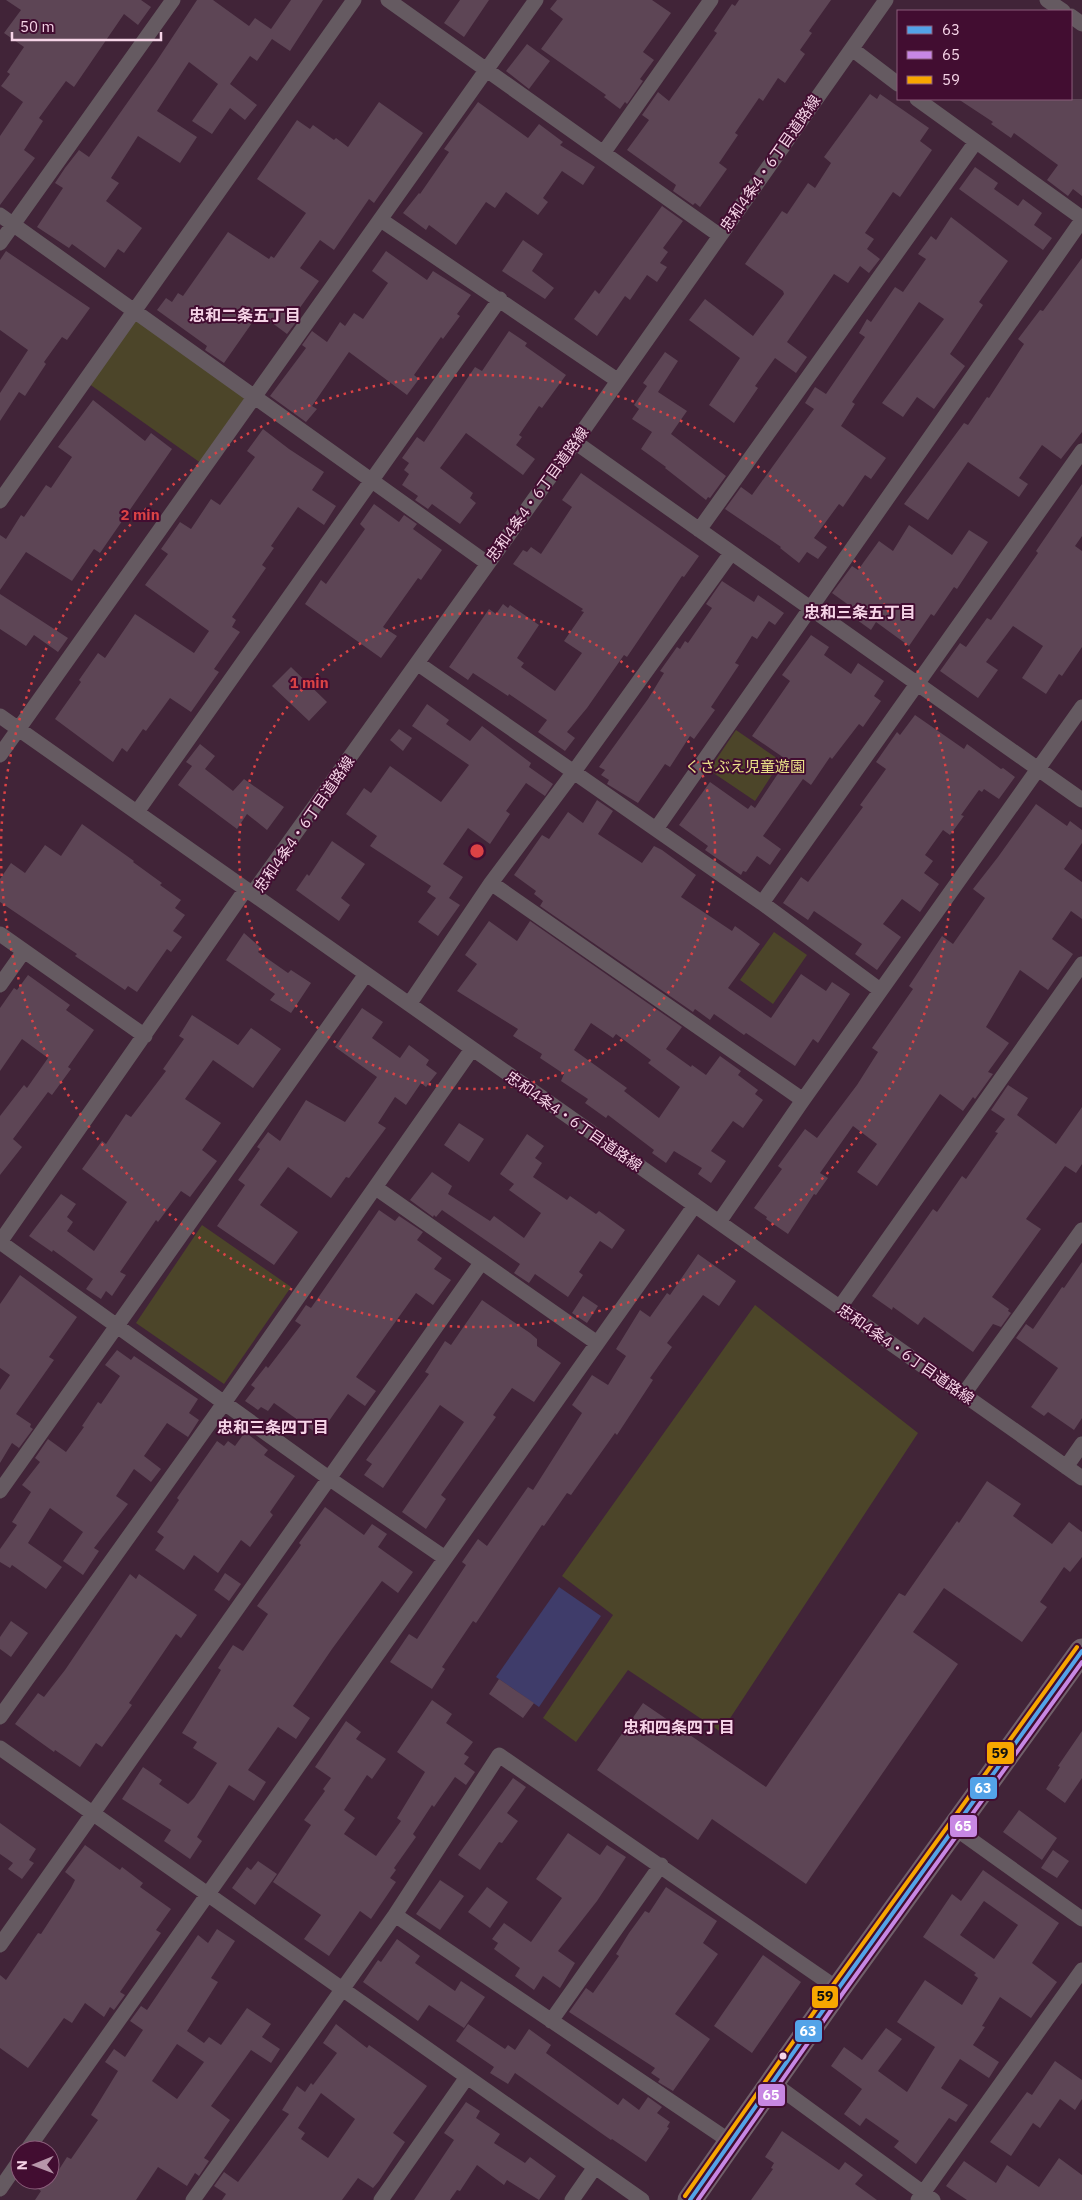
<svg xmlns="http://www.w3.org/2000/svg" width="1082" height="2200" viewBox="0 0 1082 2200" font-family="'IBM Plex Sans','Noto Sans JP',sans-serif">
<rect width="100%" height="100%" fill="#412438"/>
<path fill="#4c4529" d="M135,310L255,396L205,466L85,381Z
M736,730L781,761L755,801L709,770Z
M774,932L807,955L773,1004L740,980Z
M202,1225L291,1287L224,1384L136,1323Z
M755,1305L918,1433L721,1732L628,1670L576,1742L543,1718L613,1615L562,1576Z"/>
<path fill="#3f3c6a" d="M559,1587L601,1616L539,1707L496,1677Z"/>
<path fill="#5d4555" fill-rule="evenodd" d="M6,0H141L151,7L138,25L124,14L74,87L66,81L39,118L43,121L24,150L35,158L0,205V136L23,102L1,86L10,74L7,72L24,47L4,33L21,10Z
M197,0H213L249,26L255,18L271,29L291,0H323L290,51L272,39L257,61L250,56L230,84L257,105L245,120L230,108L212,134L192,121L218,84L189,62L157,111L197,137L180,163L138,136L111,178L119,183L106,201L142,228L124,253L118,249L105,268L72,244L69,248L37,227L63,188L55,183L65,168L79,150L89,157L156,62Z
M460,0H489L464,37L444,23Z
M557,0H652L671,13L643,52L654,60L640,79L643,81L627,104L625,102L620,109L604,97L606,95L541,49L563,19L550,9Z
M739,0H831L809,31L812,33L800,50L805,54L785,83L778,78L763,101L759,98L735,133L738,135L719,163L727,169L700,207L695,203L693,205L673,191L676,185L627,150L649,120L642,115L658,92L669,101L717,33L714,31L732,4L735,6Z
M527,44L550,61L529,89L506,71Z
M870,94L877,99L880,94L929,128L920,141L932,150L900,197L893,192L865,233L874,239L867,249L880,259L869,273L860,266L848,283L834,274L787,342L807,357L796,373L775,358L755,386L758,388L734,423L709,405L740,358L689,320L705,299L753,336L784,294L783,291L745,264L782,211L787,214L808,183L815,188L831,163L824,157Z
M958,99H1082V196L1073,189L1068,196L1047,180L1058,165L1014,133L1011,138L991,124L993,122Z
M379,102L423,133L374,203L369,199L334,250L320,240L300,268L319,281L294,316L297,321L287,334L259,313L224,363L205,350L207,346L157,310L166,298L172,302L178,293L183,296L228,232L269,259L271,256L274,258L306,213L257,179L297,120L310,129L313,125L334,140L336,138L348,147Z
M478,102L528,138L539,124L563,142L560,145L595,167L583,185L562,171L543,198L548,202L538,215L506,192L495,208L486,202L456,245L429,225L426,230L403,213L419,193L420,194L449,152L444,149Z
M975,167L998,183L994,189L1018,206L1023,199L1042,213L1034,225L1052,238L1043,250L959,189Z
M662,206L683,221L663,248L668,252L660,263L667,267L657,282L647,275L630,300L625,296L597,336L574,319L595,290L599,294Z
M951,217L1008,261L979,302L983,305L950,354L965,366L934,409L917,397L903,417L882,403L944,319L919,302L852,402L855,404L841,426L886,458L871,479L865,475L843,507L839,504L814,538L827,547L818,559L807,552L799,563L780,548L781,547L725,509L741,487L752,495L814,409L805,403L815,387L826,394L865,337L859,333L867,319L871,322L895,287L903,292L926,259L918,254L931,236L936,240Z
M523,240L543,254L532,271L554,288L545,299L502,271Z
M6,251L90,308L67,340L62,337L44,362L46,364L25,396L19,392L0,421V393L28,350L0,330V260Z
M386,251L427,280L433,271L471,295L457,314L460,316L443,339L441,337L414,375L419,379L407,395L349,352L312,406L317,409L306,422L270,396L306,348L302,345L312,331L327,342L340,322L345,326L354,313L363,319L388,283L372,271Z
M1082,258V432L1061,459L1042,445L1019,478L1028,484L1019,497L968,462L928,520L904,504L964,423L968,425L987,397L989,398L1024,344L1018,339L1040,310L1043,311Z
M509,331L527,343L525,346L566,375L542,408L539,406L519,435L522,437L516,445L535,459L523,475L466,433L440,468L473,493L470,498L476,503L460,524L432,504L428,509L415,500L418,496L402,485L409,474L404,470L409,463L402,458L417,437L424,442L475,367L482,371Z
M665,352L678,361L658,392L687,411L671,434L726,476L710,498L708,497L706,500L665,468L666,467L641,449L652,432L632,419L639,409L634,405L647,386L643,383Z
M93,400L145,441L151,433L172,449L100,553L94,549L72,581L26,552L0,590V535L6,539L21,515L24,517L46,485L51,488L72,457L58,447Z
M263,429L289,449L324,472L312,490L336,506L324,525L298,507L271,546L274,548L262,565L266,568L232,617L236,620L232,627L240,632L214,669L219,672L191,712L170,698L146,731L143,729L127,752L122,748L113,762L55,719L81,682L79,680L98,653L105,658L135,614L194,653L209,631L145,585L168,554L161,549L180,522L191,529L211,499L220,505L255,457L247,451Z
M581,473L699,556L684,577L682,576L627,657L624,655L587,708L567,732L575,738L565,751L538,732L547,720L509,694L508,696L473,673L468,680L449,667L489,609L496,614L503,604L508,608L510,605L539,625L517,658L524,663L521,667L555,691L582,653L564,641L584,612L581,611L583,609L513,564L523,550L527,552L531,547L541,554L572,507L562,500Z
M1082,484V536L1075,546L1082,551V647L1062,676L1059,674L1046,694L1022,678L1043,646L1013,626L986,662L998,670L978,698L940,671L960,643L966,647L987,618L991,620L1038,553L1036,551Z
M374,504L399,522L404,515L417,524L413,529L442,550L421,580L418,578L383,627L397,636L381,658L305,604L321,580L326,584L365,529L360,524Z
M909,525L952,555L969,530L988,542L957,589L954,587L934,616L931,614L909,646L876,622L871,630L853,617L857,611L832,593L852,566L858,570L879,541L893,551Z
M722,581L754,602L758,595L784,613L775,625L769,621L757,639L752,636L735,663L739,665L711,707L715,710L694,739L690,736L670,767L665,764L638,803L607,784L609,780L601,775L605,770L599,767L648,699L664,673L660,671L677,647L680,649L685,641L688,643L712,608L706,604Z
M0,594L68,638L58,652L34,635L26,646L0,629Z
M811,635L829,647L824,655L851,674L858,663L884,681L874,696L881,701L863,727L859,724L832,759L830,757L811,785L803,779L763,836L781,849L770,865L757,856L746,872L743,871L741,875L705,850L708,846L679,825L710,782L748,809L751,805L755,808L787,760L752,736L790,681L782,675Z
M291,667L327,702L309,721L272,686Z
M427,704L449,720L446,724L470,741L482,726L531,763L529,767L553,784L545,796L526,783L506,811L510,814L490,844L468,828L443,864L463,877L449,898L460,905L438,936L418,922L436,898L427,892L431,886L370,846L377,836L346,814L364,788L371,793L390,766L441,802L469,765L412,726Z
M915,715L964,749L967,744L1001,769L1003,768L1015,777L999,799L984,789L982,792L979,790L961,815L964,816L950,835L943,830L925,855L933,861L924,873L939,884L920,912L902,899L883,924L901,937L877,970L855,954L862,944L814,911L808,920L783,903L801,877L808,882L863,807L860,805L886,769L876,762L897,732L900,735Z
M399,729L412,738L403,751L390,740Z
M200,744L215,756L205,769L233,791L244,779L284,807L267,830L247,814L237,829L178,785L192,766L186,762Z
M597,800L613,811L598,834L642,863L654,846L662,850L696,875L681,897L732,931L735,926L760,944L728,988L771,1018L801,974L826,991L832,982L850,994L818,1043L813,1039L795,1066L746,1033L744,1035L714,1014L710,1020L695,1009L693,1012L540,906L543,901L534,894L536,891L514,875L542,835L549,839L568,812L583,823Z
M1036,804L1067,826L1070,821L1082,830V843L1064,869L1082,882V919L1071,911L1052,939L1073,954L1048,990L1020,970L986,1027L1009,1043L988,1072L993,1074L975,1099L973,1097L963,1111L940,1094L877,1186L857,1172L877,1144L853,1126L820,1173L828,1178L816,1195L814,1194L788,1234L766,1219L767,1217L754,1208L782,1169L778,1166L805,1129L817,1138L857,1085L878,1052L872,1048L913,989L909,986L942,936L953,944L985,898L973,889L998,857Z
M82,824L134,861L133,862L162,883L160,885L181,900L175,908L185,915L173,931L182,937L171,952L167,949L137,992L128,986L125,990L75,956L77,954L0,902V879L11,863L25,873L45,845L61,856Z
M332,841L365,864L341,898L350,905L339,921L296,890L307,874L309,876Z
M489,921L517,941L530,921L682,1027L666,1049L691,1067L692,1065L706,1075L720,1056L741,1071L738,1075L758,1090L755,1094L763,1100L743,1128L733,1121L711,1151L726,1161L711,1183L698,1174L702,1168L674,1151L666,1163L652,1153L654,1150L608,1115L606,1118L585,1103L588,1099L561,1081L564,1074L540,1058L542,1054L513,1036L518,1029L457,991L477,964L465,955ZM591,1023L613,1038L616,1034L651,1060L648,1063L680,1087L659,1118L624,1091L627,1088L574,1050Z
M244,933L261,948L258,952L288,973L291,970L311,983L291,1013L270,1000L275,994L226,960Z
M28,975L70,1005L66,1010L94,1030L68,1067L71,1069L52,1095L48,1092L13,1139L22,1147L0,1175V1116L24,1085L27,1088L48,1058L22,1039L0,1071V1008L14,988L17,990Z
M362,1008L383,1022L372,1038L400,1058L409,1045L429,1060L426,1065L437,1073L426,1087L421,1083L406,1105L395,1097L378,1123L386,1128L349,1178L346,1177L331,1198L288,1167L260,1205L298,1232L274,1265L217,1226L245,1185L238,1180L260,1149L257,1147L268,1132L280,1141L306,1100L345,1122L377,1077L335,1047Z
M192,1015L238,1045L251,1028L281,1049L253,1088L213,1060L185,1099L221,1123L202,1150L217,1161L190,1197L181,1191L158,1222L156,1220L120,1272L126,1275L112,1296L106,1291L101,1299L86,1289L93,1279L53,1250L52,1252L29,1236L61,1194L76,1204L67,1217L73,1222L67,1231L94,1251L127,1202L82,1169L102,1141L106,1144L126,1114L131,1117L166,1071L163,1069L184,1039L179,1036Z
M1008,1085L1028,1098L1017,1115L1056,1144L1082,1107V1164L1076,1173L1065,1166L1026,1219L1041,1229L992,1297L1009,1309L1008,1311L1011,1313L1001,1327L993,1324L973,1352L924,1317L918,1325L893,1307L892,1310L872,1296L933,1209L937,1212L962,1176L966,1179L998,1133L995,1132L1005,1119L991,1110Z
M459,1123L484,1139L469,1162L444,1145Z
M527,1134L544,1146L535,1158L542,1163L533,1177L567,1200L570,1196L596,1214L599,1211L625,1230L612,1249L600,1241L579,1272L583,1275L568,1297L535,1274L529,1283L514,1273L520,1264L442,1210L436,1217L434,1215L433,1217L410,1200L432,1172L452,1186L448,1194L490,1221L494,1216L524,1238L541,1213L509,1190L514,1184L500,1174Z
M379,1210L395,1221L399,1216L423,1232L417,1240L442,1258L434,1269L451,1280L433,1305L416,1293L356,1377L376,1391L365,1406L348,1394L319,1435L274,1403L268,1411L261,1407L258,1410L245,1401L255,1388L251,1385L266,1366L268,1368L301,1325L295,1321L306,1305L311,1308Z
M698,1254L736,1281L719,1306L703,1295L667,1343L672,1347L650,1378L653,1380L617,1435L615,1433L571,1495L567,1493L544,1526L542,1525L476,1623L473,1621L442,1667L445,1669L432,1689L390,1662L409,1634L417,1639L466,1565L462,1562L478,1539L487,1546L528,1487L533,1490L582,1413L572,1405L592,1375L608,1385L626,1356L616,1349L640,1310L650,1317L667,1293L670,1295Z
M1082,1262V1418L1074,1430L1048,1412L1044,1416L1031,1407L1058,1368L1016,1338L1026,1324L1033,1329L1062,1287L1064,1288Z
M20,1275L77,1317L49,1357L54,1360L16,1414L31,1424L30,1427L33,1429L19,1448L12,1443L0,1463V1390L10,1375L0,1368V1304Z
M583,1296L598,1306L587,1323L572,1313Z
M482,1300L530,1333L537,1339V1346L561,1363L534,1402L512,1388L493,1415L496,1417L441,1495L446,1499L426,1529L402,1512L464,1422L440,1405L383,1488L364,1475L372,1464L366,1460L429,1374L425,1372L445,1341L451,1345Z
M117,1350L131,1360L134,1356L198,1399L189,1413L199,1420L188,1437L167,1423L144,1456L161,1469L151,1482L134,1469L116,1496L128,1504L94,1548L99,1551L83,1575L63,1561L83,1532L50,1508L28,1543L62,1567L46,1589L12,1565L10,1568L0,1562V1549L17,1525L12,1522L31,1492L22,1485L40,1462L35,1458L48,1439L66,1452L84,1427L82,1426L98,1402L101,1404L120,1376L105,1365Z
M245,1432L268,1450L264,1455L295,1476L270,1512L273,1515L250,1547L241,1540L218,1573L194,1555L184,1570L155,1550L164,1537L157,1532L179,1500L177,1498L217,1441L224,1446L228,1441L235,1446Z
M987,1481L1021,1504L1013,1516L1052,1544L1069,1522L1082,1532V1557L1070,1572L1064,1567L1040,1602L1047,1607L1022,1642L944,1588L913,1632L958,1664L806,1884L712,1819L698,1840L597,1770L643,1703L766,1787L899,1593L905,1596L957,1521L959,1523Z
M325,1507L364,1535L372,1524L387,1534L378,1547L413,1572L398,1593L382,1581L332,1649L293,1706L310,1718L296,1739L278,1727L248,1770L266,1782L254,1801L229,1785L197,1837L202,1841L190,1859L164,1841L171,1830L122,1799L143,1767L162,1780L159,1784L188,1804L194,1798L217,1763L193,1748L197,1742L182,1733L221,1670L218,1668L233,1645L243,1651L268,1614L257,1606L301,1545L299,1543Z
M225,1573L241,1584L229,1601L214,1590Z
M130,1574L136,1579L139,1574L197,1615L181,1638L176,1634L129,1703L132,1705L102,1747L96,1743L80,1767L55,1750L54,1752L15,1724L38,1693L44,1697L65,1670Z
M11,1621L28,1633L11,1657L0,1649V1637Z
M499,1679L534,1703L523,1718L489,1694Z
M432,1700L452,1714L446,1723L473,1742L464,1754L469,1757L464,1764L475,1772L466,1785L455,1777L434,1807L432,1805L413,1834L416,1837L394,1868L396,1870L390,1878L396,1882L371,1919L360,1911L329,1956L304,1939L321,1915L273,1882L311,1825L304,1820L325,1791L323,1789L331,1778L315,1767L346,1721L361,1732L356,1739L386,1759L372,1779L367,1775L344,1810L355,1818L344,1834L376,1856L401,1821L397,1818L425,1772L397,1752Z
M1082,1731V1778L1065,1803L1046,1789L1060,1767L1058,1766Z
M513,1778L526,1787L507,1813L518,1821L502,1843L499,1842L480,1870L458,1855Z
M1019,1810L1057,1838L1042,1860L1003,1832Z
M0,1823L36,1849L29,1860L34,1863L22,1879L8,1869L13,1863L0,1854Z
M568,1833L600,1855L607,1845L626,1857L597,1901L558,1951L575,1963L560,1988L543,1976L534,1990L515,1976L520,1968L494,1949L498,1943L492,1939L504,1923L531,1942L562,1898L536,1879Z
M85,1845L120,1870L122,1867L143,1883L140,1887L171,1909L156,1930L161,1933L120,1992L125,1995L114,2010L110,2007L104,2017L85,2003L72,2023L64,2018L28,2068L0,2048V1975L6,1980L38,1933L41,1934L71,1888L75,1880L65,1872Z
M1053,1850L1069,1861L1057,1878L1041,1868Z
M258,1861L277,1874L255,1905L232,1888L247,1867L251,1870Z
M983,1870L1059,1923L1032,1963L1057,1982L1031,2018L1000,1997L982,2026L985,2027L973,2045L999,2062L989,2078L960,2059L941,2088L968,2105L956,2122L949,2118L916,2164L894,2147L899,2141L866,2118L860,2126L844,2114L862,2089L831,2066L844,2047L862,2060L886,2028L902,2039L878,2071L907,2092L935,2047L897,2022L925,1980L962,2005L978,1978L974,1975L976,1973L923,1937L952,1894L961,1901ZM984,1901L1018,1925L994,1959L960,1935Z
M440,1880L464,1896L440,1930L416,1914Z
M487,1887L508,1902L490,1928L468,1912Z
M666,1887L717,1921L703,1943L718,1954L675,2014L710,2039L673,2091L658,2082L660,2079L651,2073L655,2068L569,2012L586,1988L593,1993L619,1956L616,1954L629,1933L645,1911L649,1913Z
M217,1929L235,1941L211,1978L218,1982L187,2031L204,2043L209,2037L221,2045L247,2008L271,2024L262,2037L280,2049L271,2063L251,2050L211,2106L230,2120L204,2158L209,2161L199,2176L195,2173L187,2186L158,2167L136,2200H35L41,2191L26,2180H50V2166L58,2171L67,2157L71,2159L98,2120L91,2115L118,2071L105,2062L114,2049L125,2057L143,2030L130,2021L141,2006L147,2010L198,1935L208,1943ZM177,2044L204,2062L177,2099L152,2081Z
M397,1939L420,1956L415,1963L455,1991L461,1981L485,1997L464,2028L429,2005L418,2021L363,1982L378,1960L381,1962Z
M763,1955L801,1982L752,2053L714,2026Z
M336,2024L367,2048L369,2045L427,2086L393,2133L405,2142L379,2181L373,2188L358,2178L342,2200H222L226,2194L214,2186L224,2172L238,2182L289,2114L282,2110L297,2086L305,2092L311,2083L313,2085L337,2053L323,2043ZM321,2093L355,2119L328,2158L301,2139L305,2133L298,2128Z
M468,2024L505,2049L508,2045L515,2050L529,2029L551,2045L546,2053L618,2105L623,2098L639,2110L648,2097L662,2107L657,2113L670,2122L667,2127L669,2128L646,2162L612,2139L611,2140L515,2073L508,2084L490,2073L494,2067L456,2041Z
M1055,2061L1082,2080V2099L1075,2110L1060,2099L1040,2128L1033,2123L1011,2156L990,2142L1027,2092L1032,2095Z
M466,2102L480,2111L476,2118L500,2134L494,2143L525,2163L530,2157L556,2176L539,2200L507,2180L504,2185L477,2165L460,2191L457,2190L450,2200H414L454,2140L444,2133Z
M782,2131L839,2170L845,2162L863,2175L855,2184L877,2200H751L773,2169L771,2168L774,2163L765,2157Z
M1059,2158L1082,2175V2200H967L946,2186L964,2161L996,2183L1007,2165L1039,2187Z"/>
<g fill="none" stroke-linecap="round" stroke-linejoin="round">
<path stroke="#655a61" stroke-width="15" d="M388,0L719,235
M1047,0L1063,11
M1071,16L1082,24
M852,49L898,84
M917,99L1082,218
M604,152L711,0
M0,215L487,563
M381,220L617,380
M0,243L173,0
M575,442L1082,800
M0,501L354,0
M699,530L975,143
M417,663L762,903L880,990
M0,716L1082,1478
M0,755L536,0
M137,812L500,299
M656,829L1082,220
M491,883L803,1100
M252,894L575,442L886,0
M762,903L1082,451
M0,934L145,1036
M0,985L24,951
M410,1003L491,883L573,773L731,553
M376,1188L597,1343
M719,1222L803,1100L1082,707
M0,1242L330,1479L445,1558
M0,1242L246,889
M840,1307L1082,964
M963,1395L1082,1230
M1066,1467L1082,1444
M0,1491L366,974
M0,1717L224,1403L472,1049
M0,1748L642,2200
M956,1829L1082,1919
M395,1915L731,2142
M0,1945L481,1263
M551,2021L661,1865
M773,2083L933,2200
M27,2150L695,1205
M0,2189L20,2160
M193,2200L395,1915L499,1755L838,1989
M381,2200L467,2077
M572,2200L595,2167
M918,2200L1082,1970"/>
<path stroke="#70606a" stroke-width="25" d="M690,2200L838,1989L1082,1651"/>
<defs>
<path id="bus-1" d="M690,2200L838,1989L1082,1651"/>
<path id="bus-2" d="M698,2200L843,1993L1082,1662"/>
<path id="bus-3" d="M685,2196L833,1985L1077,1647"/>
</defs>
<use href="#bus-1" stroke="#420d31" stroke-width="8"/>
<use href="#bus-2" stroke="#420d31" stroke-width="8"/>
<use href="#bus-3" stroke="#420d31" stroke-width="8"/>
<use href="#bus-1" stroke="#53a3e8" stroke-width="4"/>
<use href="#bus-2" stroke="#c787e3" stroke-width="4"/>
<use href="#bus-3" stroke="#f7a600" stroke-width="4"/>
</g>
<g fill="none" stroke="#db4245" stroke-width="2.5" stroke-dasharray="2.5 5">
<circle cx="477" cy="851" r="238"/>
<circle cx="477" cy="851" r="476"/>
</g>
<circle fill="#f6d4e7" stroke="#420d31" stroke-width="2" cx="783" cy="2056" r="4.5"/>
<g text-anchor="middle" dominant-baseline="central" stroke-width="4" stroke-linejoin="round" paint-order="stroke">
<g font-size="15" fill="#f6d4e7" stroke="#420d31">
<text transform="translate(770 163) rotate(-55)">忠和4条4・6丁目道路線</text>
<text transform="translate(537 494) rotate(-54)">忠和4条4・6丁目道路線</text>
<text transform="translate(304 824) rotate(-55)">忠和4条4・6丁目道路線</text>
<text transform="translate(574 1121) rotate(35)">忠和4条4・6丁目道路線</text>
<text transform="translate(906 1354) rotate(35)">忠和4条4・6丁目道路線</text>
</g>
<g font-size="15" fill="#ebe288" stroke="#420d31">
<text x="745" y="766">くさぶえ児童遊園</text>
</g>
<g font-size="16" font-weight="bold" fill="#f6d4e7" stroke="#420d31">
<text x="245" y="315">忠和二条五丁目</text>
<text x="860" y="612">忠和三条五丁目</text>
<text x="273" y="1427">忠和三条四丁目</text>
<text x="679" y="1727">忠和四条四丁目</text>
</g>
</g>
<circle cx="477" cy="851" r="8" fill="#db4245" stroke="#420d31" stroke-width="2.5"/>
<g font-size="15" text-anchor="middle" font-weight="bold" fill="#db4245" stroke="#420d31" stroke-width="4" stroke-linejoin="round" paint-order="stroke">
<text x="140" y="520">2 min</text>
<text x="309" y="688">1 min</text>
</g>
<g stroke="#420d31" stroke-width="2">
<rect x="986" y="1741" width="29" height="24" rx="5" fill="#f7a600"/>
<rect x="969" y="1776" width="29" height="24" rx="5" fill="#53a3e8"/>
<rect x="949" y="1814" width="29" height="24" rx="5" fill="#c787e3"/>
<rect x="811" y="1985" width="28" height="24" rx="5" fill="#f7a600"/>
<rect x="794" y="2019" width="29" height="24" rx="5" fill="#53a3e8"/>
<rect x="757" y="2083" width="29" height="24" rx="5" fill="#c787e3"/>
</g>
<g font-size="14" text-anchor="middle" font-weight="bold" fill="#fff">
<text x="983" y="1793">63</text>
<text x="963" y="1831">65</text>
<text x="808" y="2036">63</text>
<text x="771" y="2100">65</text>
</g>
<g font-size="14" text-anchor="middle" font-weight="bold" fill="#111">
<text x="1000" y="1758">59</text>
<text x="825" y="2001">59</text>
</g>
<rect x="897" y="10" width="175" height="90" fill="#420d31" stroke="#8a5d7a"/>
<rect x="907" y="26" width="25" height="8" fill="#53a3e8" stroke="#8a5d7a"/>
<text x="942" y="35" font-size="15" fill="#f6d4e7">63</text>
<rect x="907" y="51" width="25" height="8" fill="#c787e3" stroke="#8a5d7a"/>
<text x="942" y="60" font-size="15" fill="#f6d4e7">65</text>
<rect x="907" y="76" width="25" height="8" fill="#f7a600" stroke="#8a5d7a"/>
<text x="942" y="85" font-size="15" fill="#f6d4e7">59</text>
<g transform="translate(35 2165) rotate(269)"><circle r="24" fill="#420d31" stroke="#8a5d7a"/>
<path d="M0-4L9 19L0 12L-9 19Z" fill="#b796aa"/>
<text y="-8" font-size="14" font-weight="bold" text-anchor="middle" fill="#f6d4e7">N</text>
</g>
<path d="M12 32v8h149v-8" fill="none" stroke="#f6d4e7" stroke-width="2.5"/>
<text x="20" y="32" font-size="15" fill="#f6d4e7" stroke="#420d31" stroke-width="4" paint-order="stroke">50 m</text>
</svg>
